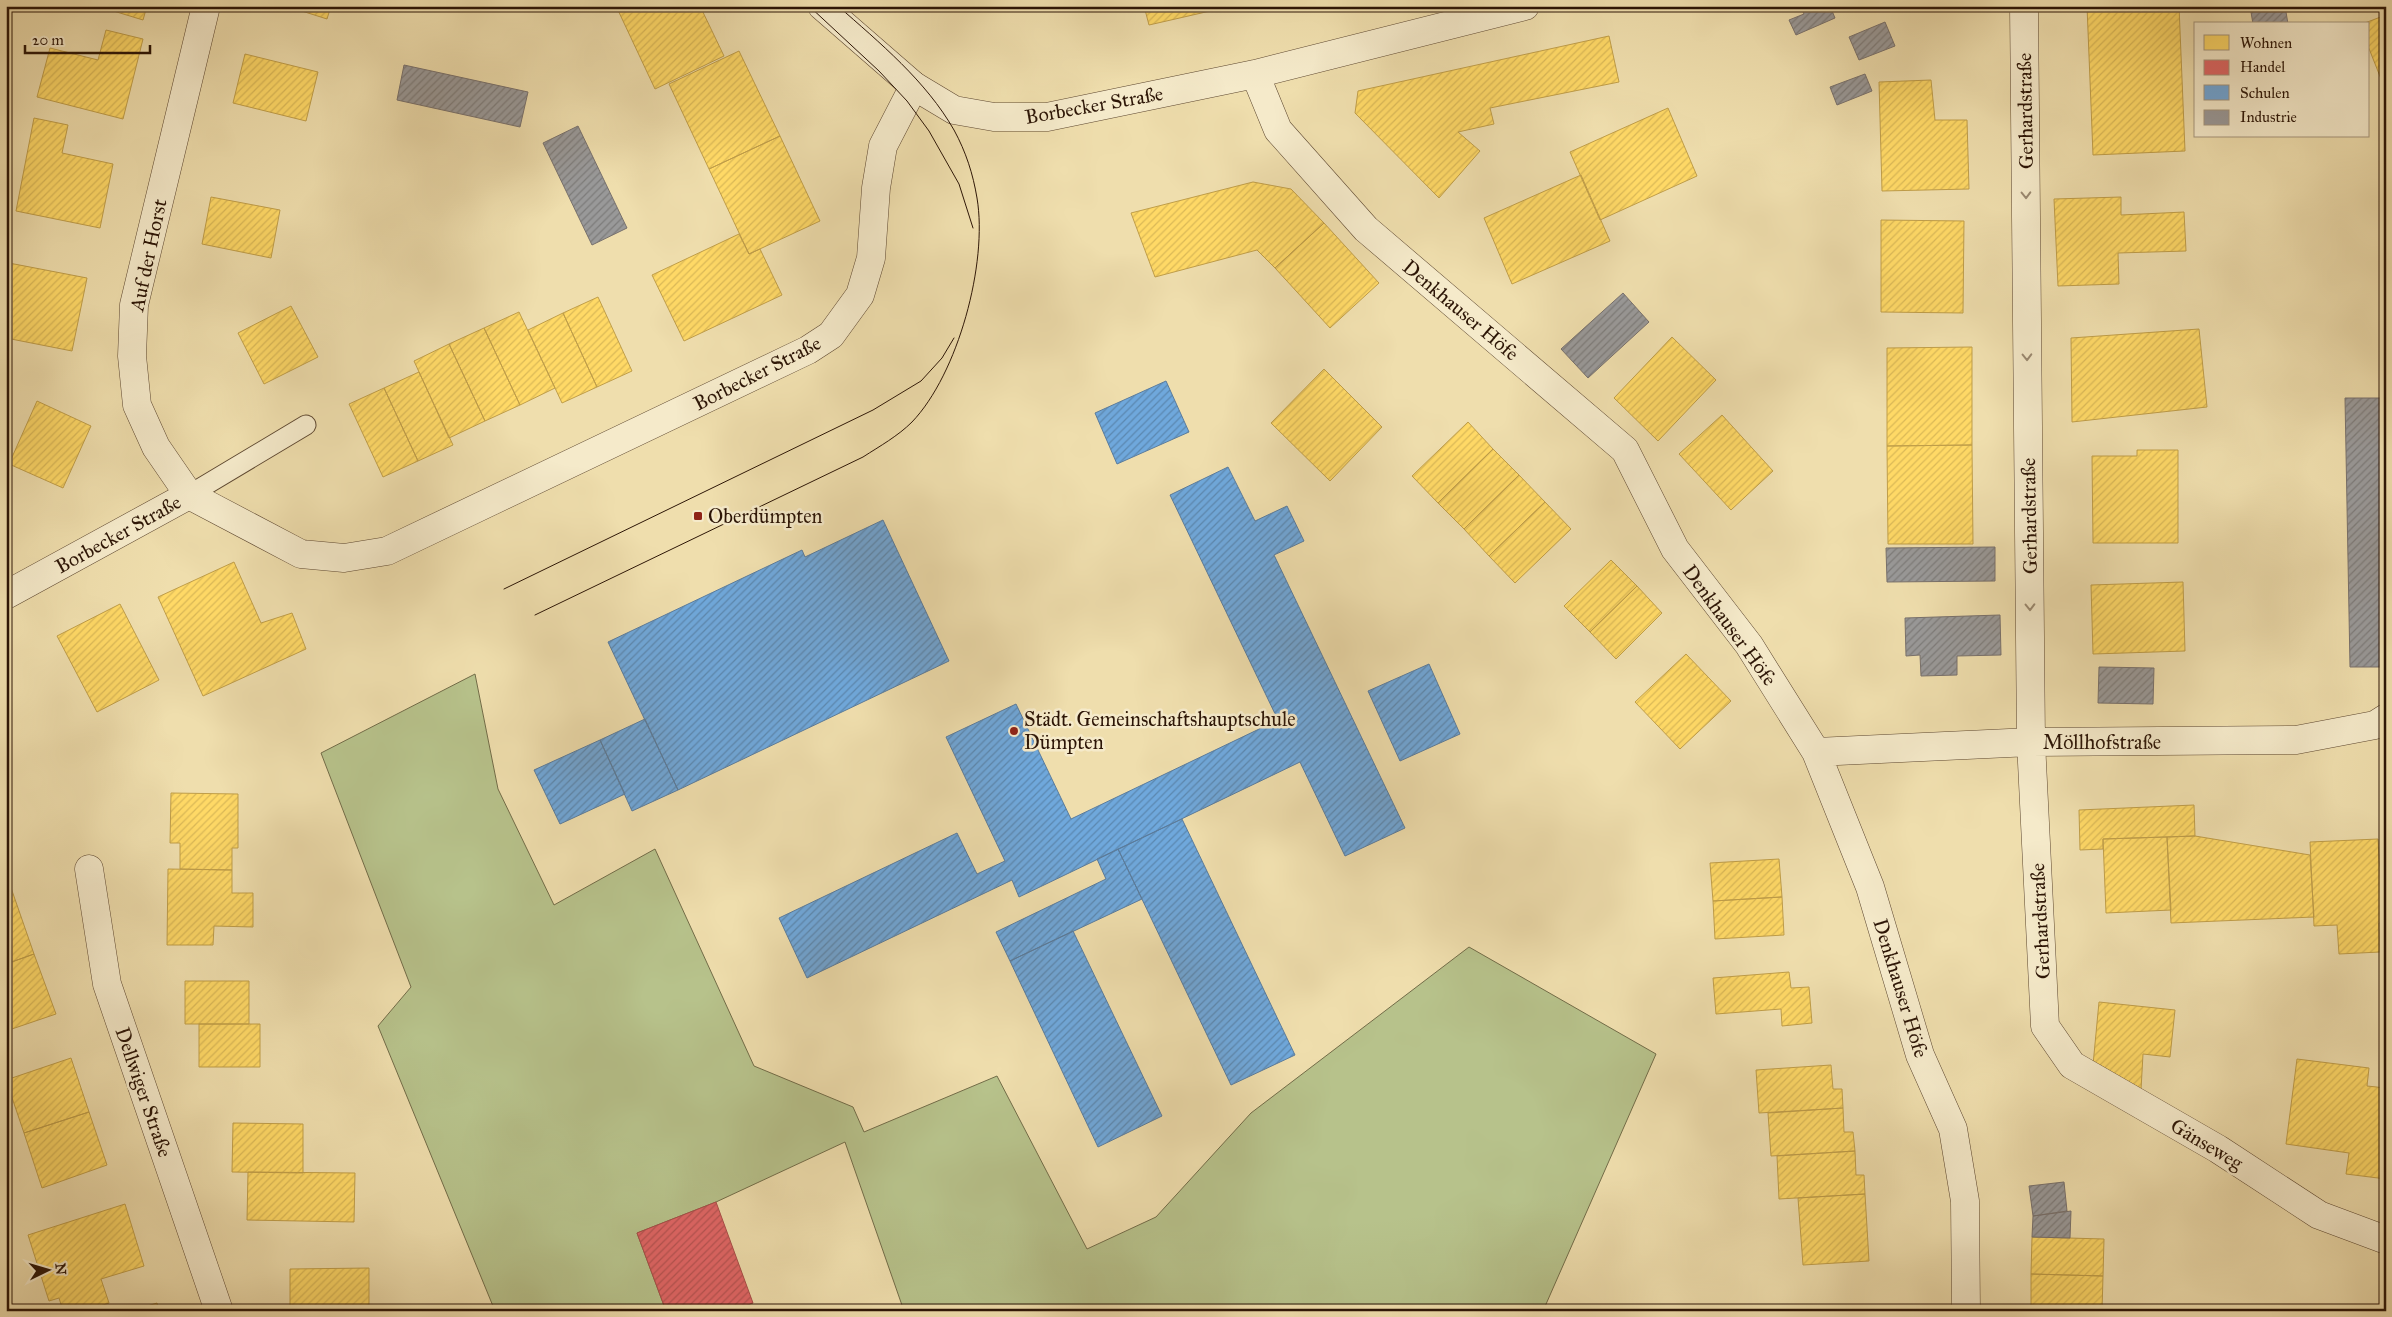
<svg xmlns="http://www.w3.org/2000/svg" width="2392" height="1317" viewBox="0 0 2392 1317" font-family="'IM FELL Great Primer',serif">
<defs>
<pattern id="homes-hatch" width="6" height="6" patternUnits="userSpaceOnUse" patternTransform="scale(1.25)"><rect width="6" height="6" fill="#ffd966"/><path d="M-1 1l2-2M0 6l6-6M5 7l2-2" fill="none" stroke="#dbb957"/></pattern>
<pattern id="shops-hatch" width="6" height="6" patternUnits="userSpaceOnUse" patternTransform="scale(1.25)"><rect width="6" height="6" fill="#e06666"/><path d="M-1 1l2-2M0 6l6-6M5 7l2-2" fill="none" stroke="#b65352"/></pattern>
<pattern id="schools-hatch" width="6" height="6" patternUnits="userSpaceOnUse" patternTransform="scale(1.25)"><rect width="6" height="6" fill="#6fa8dc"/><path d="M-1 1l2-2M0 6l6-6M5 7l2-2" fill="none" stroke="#5b88b0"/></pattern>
<pattern id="industry-hatch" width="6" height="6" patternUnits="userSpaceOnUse" patternTransform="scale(1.25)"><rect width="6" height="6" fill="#999"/><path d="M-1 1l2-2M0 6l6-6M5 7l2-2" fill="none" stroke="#7d7c7b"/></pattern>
</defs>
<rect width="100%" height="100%" fill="#efdead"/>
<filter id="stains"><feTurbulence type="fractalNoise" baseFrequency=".004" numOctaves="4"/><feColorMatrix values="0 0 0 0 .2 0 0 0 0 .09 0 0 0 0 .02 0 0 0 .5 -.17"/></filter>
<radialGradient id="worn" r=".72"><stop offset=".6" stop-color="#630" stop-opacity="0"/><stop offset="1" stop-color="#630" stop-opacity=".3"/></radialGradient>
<path fill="#b7c28b" stroke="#726c48" d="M475,674L498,789L554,905L655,849L754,1066L853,1107L864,1132L997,1076L1087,1249L1156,1217L1251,1113L1469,947L1656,1054L1543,1311H904L845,1142L716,1202L637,1233L666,1311H495L378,1026L411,987L321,753Z"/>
<path fill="url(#homes-hatch)" stroke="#c09e49" d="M97,6H147L143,20Z
M286,6H331L327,19Z
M616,6H700L724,56L655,89Z
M1144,6H1232L1149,25Z
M2087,6H2179L2185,151L2093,155Z
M2386,15V89H2385L2368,46V24H2362Z
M106,30L143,39L123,119L37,97L50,48L98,60Z
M1609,36L1619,82L1490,108L1494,124L1458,132L1480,151L1439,198L1355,113L1358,91Z
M739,51L780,136L709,169L669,84Z
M245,54L318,72L306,121L233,103Z
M1931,80L1935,120H1967L1969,189L1882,191L1879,82Z
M1668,108L1697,176L1600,220L1570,152Z
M34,118L68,125L62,153L113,164L100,228L16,211Z
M780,136L820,221L749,254L709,169Z
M1581,175L1610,241L1512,284L1484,218Z
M1253,182L1291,189L1324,223L1275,268L1257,250L1155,277L1131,213Z
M211,197L280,210L271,258L202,244Z
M2121,197V215L2184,212L2186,251L2118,253L2119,284L2058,286L2054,199Z
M1881,220L1964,221L1963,313L1881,312Z
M1324,223L1379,283L1330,328L1275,268Z
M739,234L749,254L760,249L782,295L684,341L652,275Z
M9,263L87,278L72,351L6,338V278Z
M598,297L632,371L597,387L563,313Z
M291,306L318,357L264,384L238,333Z
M519,312L555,388L520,405L484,328Z
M563,313L597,387L562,403L528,330Z
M484,328L520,405L485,421L449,344Z
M2199,329L2207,407L2072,422L2071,338Z
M1672,337L1716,380L1658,441L1614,398Z
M449,344L485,421L449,438L414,361Z
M1972,347V445L1887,446V348Z
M1324,369L1382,427L1330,481L1271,423Z
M419,372L453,445L418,461L384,388Z
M384,388L418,461L383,477L349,404Z
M37,401L91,426L63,488L9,464Z
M1722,415L1773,471L1731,510L1679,454Z
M1468,422L1493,449L1438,503L1412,476Z
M1972,445L1973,544H1888L1887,446Z
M1493,449L1519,475L1464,529L1438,503Z
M2137,450H2178V543H2093L2092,456H2137Z
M1519,475L1545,502L1489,556L1464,529Z
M1545,502L1571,529L1515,583L1489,556Z
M1611,560L1637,586L1590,632L1564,606Z
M234,562L261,623L292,613L306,649L203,696L158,597Z
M2183,582L2185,651L2093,654L2091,585Z
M1637,586L1662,613L1616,659L1590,632Z
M120,604L159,680L97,712L57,636Z
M1686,654L1731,701L1680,749L1635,702Z
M171,793L238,794V848H232V870L180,869V843H170Z
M2194,805L2195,836L2103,839V849L2080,850L2079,810Z
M2195,836L2310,855L2314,917L2171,923L2167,837Z
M2167,837L2171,910L2106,913L2103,839Z
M2378,839L2383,923H2379L2380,952L2339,954L2337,925L2314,926L2310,842Z
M1779,859L1782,897L1713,901L1710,863Z
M168,869L232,870V893H253V927L214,926L213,945H167Z
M9,882L34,954L6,964V883Z
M1782,897L1784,935L1715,939L1713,901Z
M34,954L56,1014L6,1031V964Z
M1789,972L1791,988L1809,987L1812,1023L1782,1026L1781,1009L1716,1014L1713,978Z
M185,981H249V1024H185Z
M2099,1002L2175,1010L2170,1057L2143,1054L2141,1090L2093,1065Z
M199,1024H260V1067H199Z
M71,1058L89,1112L24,1133L6,1080Z
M2297,1059L2369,1068L2367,1086L2386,1088V1179L2346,1174L2349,1153L2286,1144Z
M1831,1065L1833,1089H1842L1843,1108L1759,1113L1756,1070Z
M1843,1108L1844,1132H1853L1855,1151L1771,1156L1768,1113Z
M89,1112L107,1165L42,1188L24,1133Z
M233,1123L303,1124V1173L232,1172Z
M1855,1151L1856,1175H1864L1865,1194L1779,1199L1777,1156Z
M248,1172L355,1173L354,1222L247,1220Z
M1865,1194L1869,1261L1803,1265L1798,1198Z
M125,1204L144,1266L101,1279L109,1303L86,1311H63L59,1298L49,1301L28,1235Z
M2032,1237L2104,1239L2103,1276L2031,1274Z
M369,1268V1311H290V1269Z
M2031,1274L2103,1276L2102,1311H2031Z
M157,1303L159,1311H131Z"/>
<path fill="url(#shops-hatch)" stroke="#aa4e49" d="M716,1202L753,1303L732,1311H666L637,1233Z"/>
<path fill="url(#schools-hatch)" stroke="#5b7c9c" d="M1166,381L1189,432L1117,464L1095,413Z
M1228,467L1255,521L1287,506L1304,541L1274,555L1405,828L1345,856L1300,762L1019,897L1012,880L807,978L779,918L957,833L977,874L1005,861L946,737L1016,704L1071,819L1278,720L1170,495Z
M883,520L949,661L678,790L608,642L802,550L805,557Z
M1429,664L1460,734L1400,761L1368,691Z
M645,719L678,790L632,811L600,740Z
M600,740L625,794L560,824L534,770Z
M1182,819L1295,1055L1231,1085L1118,849Z
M1118,849L1142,899L1010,961L996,932L1106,879L1097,859Z
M1073,931L1162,1116L1098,1147L1010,961Z"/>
<path fill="url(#industry-hatch)" stroke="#78716d" d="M1800,6H1830L1835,18L1796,35L1789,20L1804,14Z
M2250,6H2285L2288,24H2253Z
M1885,22L1895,46L1859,60L1849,37Z
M404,65L528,92L520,127L397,100Z
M1865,74L1872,91L1837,105L1830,87Z
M578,126L627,228L592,245L543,143Z
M1623,293L1649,322L1588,378L1561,349Z
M2345,398H2386V667H2350Z
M1995,547V581L1887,582L1886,548Z
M2000,615L2001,655L1957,656V675L1921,676L1920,655L1906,656L1905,618Z
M2099,667L2154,668L2153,704L2098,703Z
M2064,1182L2067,1211L2033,1216L2029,1186Z
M2071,1211L2070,1238L2032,1237L2033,1216Z"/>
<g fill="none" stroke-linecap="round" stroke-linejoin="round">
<defs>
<path id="service" d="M189,495L306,425"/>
<path id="minor" d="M206,6L134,305L132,356L137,405L156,447L189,495L301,554L344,558L387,551L808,350L831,335L860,295L871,258L876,188L883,146L914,86L954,110L994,117H1047L1255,74L1525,6
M2024,6L2031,742L2045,1026L2072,1065L2218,1149L2319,1215L2386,1240
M1255,74L1278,130L1366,229L1625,450L1675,549L1749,645L1816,752L1870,887L1920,1055L1953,1129L1965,1201L1966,1311
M6,595L189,495
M1816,752L2031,742L2296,740L2375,725L2386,718
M89,869L107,984L219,1311"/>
<path id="tertiary" d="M822,6L914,86"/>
</defs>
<use href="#service" stroke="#5d4730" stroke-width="21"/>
<use href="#minor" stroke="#5d4730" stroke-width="29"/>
<use href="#tertiary" stroke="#5d4730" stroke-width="29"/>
<use href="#service" stroke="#f5eaca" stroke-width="19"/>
<use href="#minor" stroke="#f5eaca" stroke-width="28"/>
<use href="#tertiary" stroke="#f5eaca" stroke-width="28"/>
<path stroke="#2c1506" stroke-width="1" d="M809,6L879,71L907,101L929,131L959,184L973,228
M504,589L873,410L921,381L942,358L954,338
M535,615L863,457C880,446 898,436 912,422C958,374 988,263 977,198C973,174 966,152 954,130C926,81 880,43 838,6"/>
</g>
<defs><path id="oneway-chevron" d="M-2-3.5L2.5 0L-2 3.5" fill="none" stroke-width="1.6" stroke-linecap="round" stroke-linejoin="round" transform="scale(1.25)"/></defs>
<g stroke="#9b8a72">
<use href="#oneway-chevron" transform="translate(2026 195) rotate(89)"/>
<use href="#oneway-chevron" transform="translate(2027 357) rotate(89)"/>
<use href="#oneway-chevron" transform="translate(2030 607) rotate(89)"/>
</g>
<g fill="#8f2418" stroke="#f5eaca" stroke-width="2">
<rect x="693" y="511" width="10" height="10" rx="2.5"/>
<circle cx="1014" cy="731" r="5"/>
</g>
<g text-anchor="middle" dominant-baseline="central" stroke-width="5" stroke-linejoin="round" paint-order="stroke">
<g font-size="20" fill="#2c1506" stroke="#f5eaca">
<text transform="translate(1094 105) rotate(-10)">Borbecker Straße</text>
<text transform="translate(2025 111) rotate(-91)">Gerhardstraße</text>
<text transform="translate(148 255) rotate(-78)">Auf der Horst</text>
<text transform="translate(1461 310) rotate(40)">Denkhauser Höfe</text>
<text transform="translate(757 373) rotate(-27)">Borbecker Straße</text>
<text transform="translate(2029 516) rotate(-91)">Gerhardstraße</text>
<text transform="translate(118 534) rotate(-29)">Borbecker Straße</text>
<text transform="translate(1730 625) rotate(54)">Denkhauser Höfe</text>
<text x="2102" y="742">Möllhofstraße</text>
<text transform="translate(2040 921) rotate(-93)">Gerhardstraße</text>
<text transform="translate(1901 988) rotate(73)">Denkhauser Höfe</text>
<text transform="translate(144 1092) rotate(71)">Dellwiger Straße</text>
<text transform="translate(2207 1144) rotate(31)">Gänseweg</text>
</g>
<g font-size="20" fill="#2c1506" stroke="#f5eaca" text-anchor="start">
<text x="708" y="516">Oberdümpten</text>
<text x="1024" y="719">Städt. Gemeinschaftshauptschule<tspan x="1024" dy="23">Dümpten</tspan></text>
</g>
</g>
<rect width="2392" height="1317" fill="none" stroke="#efdead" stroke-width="25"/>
<rect x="8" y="8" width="2377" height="1302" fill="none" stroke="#2c1506" stroke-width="2.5"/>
<rect x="12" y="12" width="2367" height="1292" fill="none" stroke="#2c1506"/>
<rect x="2194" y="22" width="175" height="115" fill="#f5eaca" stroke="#a5957c"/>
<rect x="2204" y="35" width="25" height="15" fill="#ffd966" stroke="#a5957c"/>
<text x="2240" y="48" font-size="15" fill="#2c1506">Wohnen</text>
<rect x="2204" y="60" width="25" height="15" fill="#e06666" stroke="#a5957c"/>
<text x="2240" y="72" font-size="15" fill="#2c1506">Handel</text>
<rect x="2204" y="85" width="25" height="15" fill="#6fa8dc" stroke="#a5957c"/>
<text x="2240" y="98" font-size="15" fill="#2c1506">Schulen</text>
<rect x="2204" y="110" width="25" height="15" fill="#999999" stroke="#a5957c"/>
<text x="2240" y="122" font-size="15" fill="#2c1506">Industrie</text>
<g transform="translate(48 1270) rotate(85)" stroke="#f5eaca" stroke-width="4" paint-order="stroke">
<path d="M0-4L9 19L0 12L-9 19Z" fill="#2c1506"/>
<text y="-8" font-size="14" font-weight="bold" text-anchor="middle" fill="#2c1506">N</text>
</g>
<path d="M25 45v8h125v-8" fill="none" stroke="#2c1506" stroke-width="2.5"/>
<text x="32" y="45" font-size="15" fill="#2c1506" stroke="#f5eaca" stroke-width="4" paint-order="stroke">20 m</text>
<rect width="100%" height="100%" filter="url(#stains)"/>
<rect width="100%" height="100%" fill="url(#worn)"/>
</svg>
